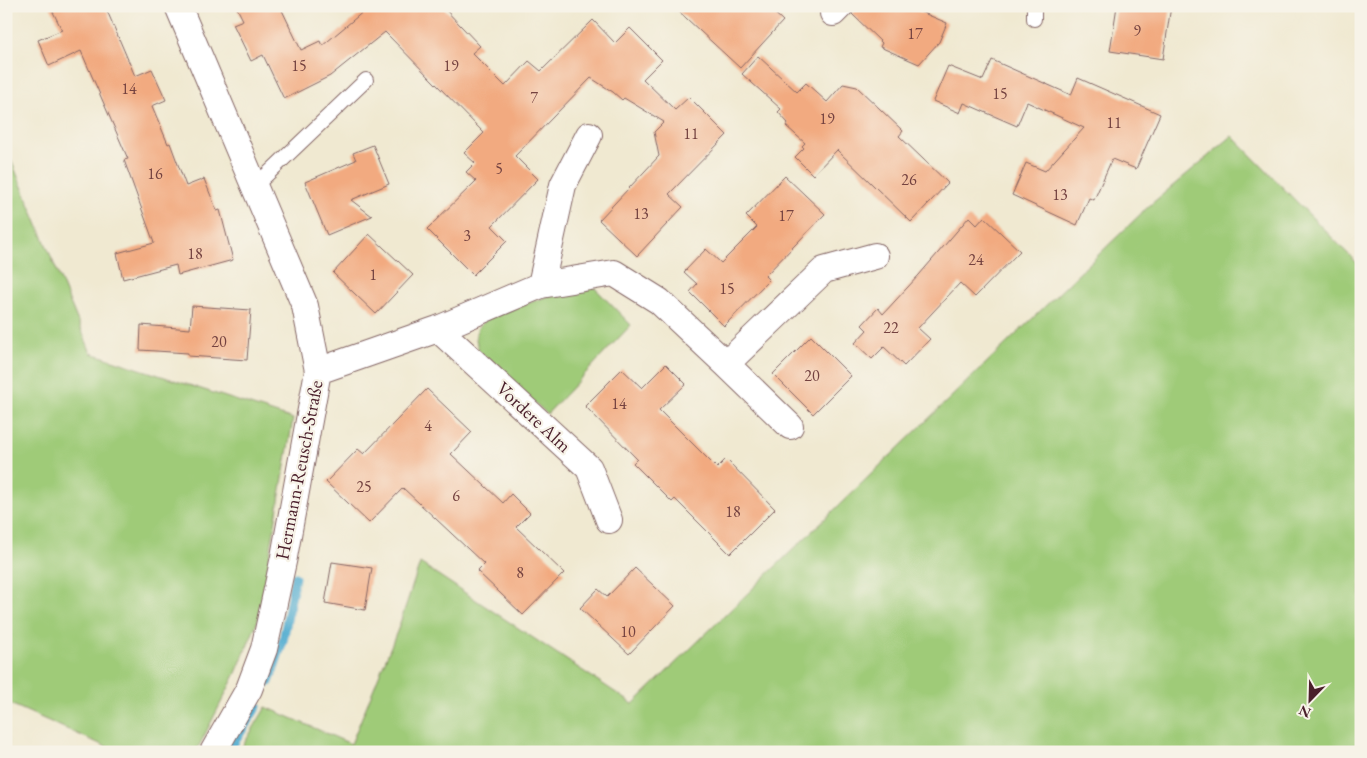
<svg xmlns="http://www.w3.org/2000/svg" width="1367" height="758" viewBox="0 0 1367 758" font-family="'EB Garamond',serif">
<rect width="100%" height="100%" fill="#f7f3e8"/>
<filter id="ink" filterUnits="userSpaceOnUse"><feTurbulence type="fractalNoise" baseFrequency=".02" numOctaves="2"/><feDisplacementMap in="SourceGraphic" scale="10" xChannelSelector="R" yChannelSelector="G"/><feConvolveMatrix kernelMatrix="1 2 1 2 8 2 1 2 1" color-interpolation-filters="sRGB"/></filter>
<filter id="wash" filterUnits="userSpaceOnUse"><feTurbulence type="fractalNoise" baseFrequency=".0096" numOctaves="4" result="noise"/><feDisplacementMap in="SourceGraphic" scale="20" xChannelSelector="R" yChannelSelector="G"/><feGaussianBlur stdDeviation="1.12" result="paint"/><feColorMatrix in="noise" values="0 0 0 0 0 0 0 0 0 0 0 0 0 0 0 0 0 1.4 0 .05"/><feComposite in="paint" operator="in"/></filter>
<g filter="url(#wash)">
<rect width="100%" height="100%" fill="#f0e9d1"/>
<path fill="#9fcb78" stroke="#747552" d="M1232,136L1361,267V752H239L266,707L351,744L398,629L420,563L633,704L1150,205Z
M6,148L91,353L293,419L259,618L236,673L196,752H118L6,702Z
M593,286L631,325L547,414L479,351C474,334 474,331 487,318L559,292Z"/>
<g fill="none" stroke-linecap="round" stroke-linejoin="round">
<path stroke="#54aed1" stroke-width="9" d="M269,682L283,641L295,577
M229,751L257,706"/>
</g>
<g id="blocks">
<path fill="#f2aa80" d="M50,6H105L135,76L152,69L166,100L152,106L168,144L170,143L186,186L204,179L217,211L220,210L233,260L178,275L176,265L123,279L117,253L154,243L124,160L128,159L81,51L49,66L38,40L62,30Z
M236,6H280L301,50L320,41L322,46L370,6H442L480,46L472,53L505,86L529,61L541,71L593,20L615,43L630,28L662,60L643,79L675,110L689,97L727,135L669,194L683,207L637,256L599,220L659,156L654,132L664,122L624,98L622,100L613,92L591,78L515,156L538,179L492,226L507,241L473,275L427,229L476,181L466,172L475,163L464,153L484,133L385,32L330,76L284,99L263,55L251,61L233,24L243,20Z
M673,6H767L783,21L740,68Z
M855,6H907L947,23L939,42L919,64L880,47L882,43L852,14Z
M1117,6H1171L1163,59L1110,51Z
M758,56L797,92L806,83L827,102L843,84L857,87L903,131L899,136L948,183L911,222L837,150L813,175L795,157L804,148L802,146L805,143L786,126L788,123L778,112L781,109L742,74Z
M992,60L1071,95L1078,78L1160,114L1136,169L1112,159L1094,200L1089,198L1077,225L1012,195L1026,163L1045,171L1084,128L1027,102L1017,126L964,103L960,113L933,101L948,66L983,80Z
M373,145L389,184L351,200L372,216L327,235L305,182L356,160L353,153Z
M785,176L825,214L765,276L769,280L724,326L690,292L697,284L684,272L706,249L721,263L757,227L746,216Z
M969,217L977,225L984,217L1020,251L975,297L960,283L918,328L930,339L904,366L884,347L872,359L855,343L867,330L862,325L878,308L883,314L919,275Z
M369,234L413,275L376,314L333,273Z
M192,306L251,310L247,360L188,356V353L140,350L141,325L190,329Z
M811,336L851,376L813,414L773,374Z
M666,364L686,384L659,410L717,468L726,459L775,509L730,554L675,499L672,502L633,463L637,459L585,406L622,369L642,388Z
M427,389L472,432L451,454L503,503L511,494L530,513L516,527L564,573L523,615L477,571L484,564L403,488L369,523L326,482L358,449L364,454Z
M332,562L372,568L365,610L325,603Z
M635,568L675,606L629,654L580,608L598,589L607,597Z"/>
</g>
</g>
<g filter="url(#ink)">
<use href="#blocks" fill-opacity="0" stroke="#846665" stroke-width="1"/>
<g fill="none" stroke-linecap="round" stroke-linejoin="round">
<defs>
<path id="service" d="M1034,6V19
M254,187L366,80"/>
<path id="minor" d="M178,6L305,306L318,371L284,557L264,649L249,689L213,752
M833,13L840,6
M541,285L563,185L589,135
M438,329L589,468L609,520
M726,364L824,270L875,256
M318,371L438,329L541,285L614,273L659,301L726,364L790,426"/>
</defs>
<use href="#service" stroke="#846665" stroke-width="16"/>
<use href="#minor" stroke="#846665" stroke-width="28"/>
<use href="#service" stroke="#fff" stroke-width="14"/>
<use href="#minor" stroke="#fff" stroke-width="26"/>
</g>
</g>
<g text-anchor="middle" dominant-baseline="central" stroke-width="4.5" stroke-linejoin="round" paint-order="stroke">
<g font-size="16" fill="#744240">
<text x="1137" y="30">9</text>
<text x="915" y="33">17</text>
<text x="299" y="65">15</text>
<text x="451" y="65">19</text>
<text x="129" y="88">14</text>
<text x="1000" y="93">15</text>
<text x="534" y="97">7</text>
<text x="827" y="118">19</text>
<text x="1114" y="122">11</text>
<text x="691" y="133">11</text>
<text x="499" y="168">5</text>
<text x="155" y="173">16</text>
<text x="909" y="179">26</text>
<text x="1060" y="194">13</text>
<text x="641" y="213">13</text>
<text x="786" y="215">17</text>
<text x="467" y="235">3</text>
<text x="195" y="253">18</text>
<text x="976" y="259">24</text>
<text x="373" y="274">1</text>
<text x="727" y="288">15</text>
<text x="891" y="327">22</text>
<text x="219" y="341">20</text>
<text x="812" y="375">20</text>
<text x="619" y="403">14</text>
<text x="428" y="425">4</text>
<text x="364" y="486">25</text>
<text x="456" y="495">6</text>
<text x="733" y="511">18</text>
<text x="520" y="572">8</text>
<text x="628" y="631">10</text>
</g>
<g font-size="19" fill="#4a1f2b" stroke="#f7f3e8">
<text transform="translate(534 417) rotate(43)">Vordere Alm</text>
<text transform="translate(299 470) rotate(-79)">Hermann-Reusch-Straße</text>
</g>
</g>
<rect width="1367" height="758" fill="none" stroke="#f7f3e8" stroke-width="25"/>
<g transform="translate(1310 700) rotate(203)" stroke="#f7f3e8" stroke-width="4" paint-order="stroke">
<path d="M0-4L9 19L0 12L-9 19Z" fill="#4a1f2b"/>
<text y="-8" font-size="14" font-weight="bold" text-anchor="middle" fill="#4a1f2b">N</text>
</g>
</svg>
